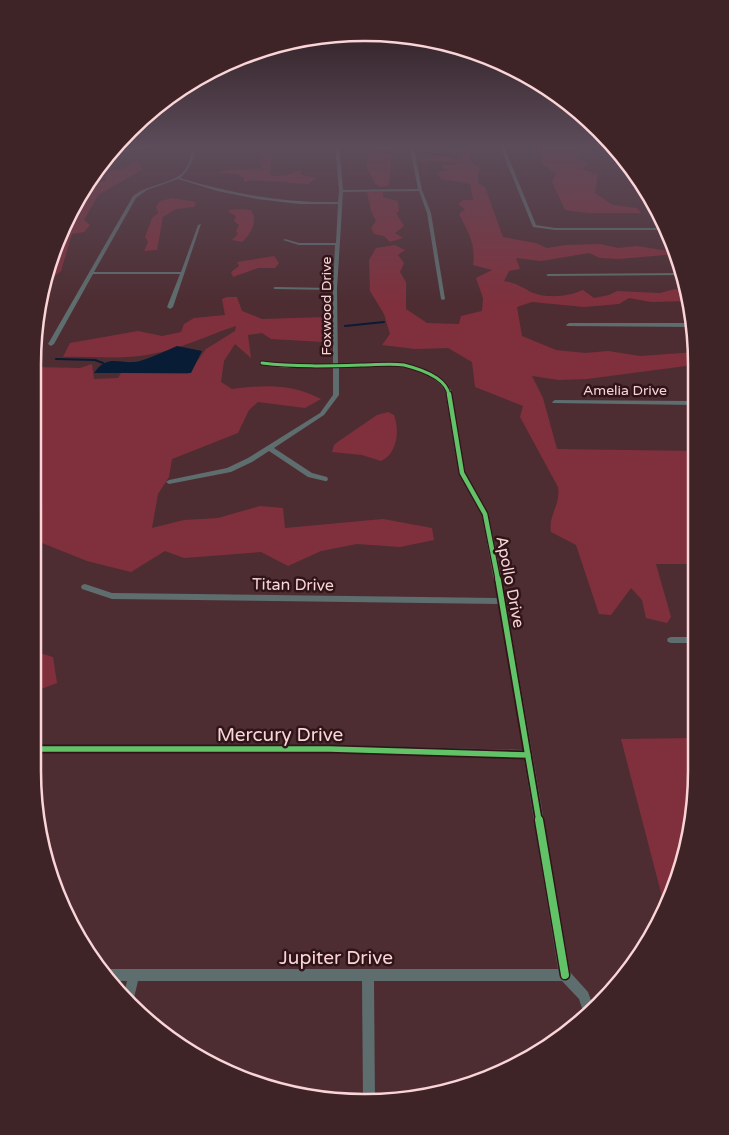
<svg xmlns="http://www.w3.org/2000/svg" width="729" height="1135" viewBox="0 0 729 1135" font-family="'Varela Round',sans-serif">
<rect width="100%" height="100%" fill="#4d2d32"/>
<path fill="#80303d" d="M345,144H387L392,153L389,185L381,187L375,184L366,166L369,155L377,148L370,145Z
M540,144H576L577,157L588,164L582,169L598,174L595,193L613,205L637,208L641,213H588L565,210L552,182L556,173L541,163Z
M466,154L469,155L470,161L481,169L478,171V183L485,187L503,237L536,243L547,248L566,245L600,244L618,248L637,246L675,252L676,254L619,259L600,258L589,253L541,261L516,258L520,269L509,271L504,281C515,283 520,286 529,291C544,299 568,297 583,290L594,298L609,295L617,291L660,293L675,289L688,293L689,301L651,302L629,298L619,304L584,307L532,302L517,307L522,336L556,350L585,353L608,351L640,356L696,352V367L686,366L587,379L559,380L532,376L543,398L557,449L695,451V564H656L671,617L667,623L646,618L642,600L631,588L611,615L599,614L576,545L551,532C548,515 561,505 558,487L520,417L523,406L475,387L472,362L448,348L415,349L382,345L390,334L384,314L370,291L369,260L376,248L395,245L405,250L398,255L404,263L400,272L406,282V309L427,323L459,324L461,316L482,311L483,298L476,278L492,270L473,265C476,244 468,232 459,214L465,209L458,204L463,200H473L470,184L441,179L437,173L446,170L441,165H455V163L429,160L422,163L419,159L448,157L457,160Z
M265,155L271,157L270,173L273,176L286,175L301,170V175L317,178L308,184L252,180L244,182V178L237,174L216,173L228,170L262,169L260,160Z
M137,160L143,169L98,195L84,220L90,225L84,232L72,234L61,271L46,282L58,237L90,182L98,183L107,180L104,177L112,170H119L131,165V161Z
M367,192H383V197L398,201L399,211L396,213L404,226L395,233L403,238L390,242L384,236L374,234L371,228L376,221L371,211Z
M172,198L196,202L194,207L176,209L163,217L157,250L144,251L148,242L145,237L152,218L158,213L156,207L160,201Z
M241,209L251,210C259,220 250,235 242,242L232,240L238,234L236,231L239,225L234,221L236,216L229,212V210Z
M274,256L279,263L275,268H258L233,277L231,272L239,266L237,262Z
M227,297H237L242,311L262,319L325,317L323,342L271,339L262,333L248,335L251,358L235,344L224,361L221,382L232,389C264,385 291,383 321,399L305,408L258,402L249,410L238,433L172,459L169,477L158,494L152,528L184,520L218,518L260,506L283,508L285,528L383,519L432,528L434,540L400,547L357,544L321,551L288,566L261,552L184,558L165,551L131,572L87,561L42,543L34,537L35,367L80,368L92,364L94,379L118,378L121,373L188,374L206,349L235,331L236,326C208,335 181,349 152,354C122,360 93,356 63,357L70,343L138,331L162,336L181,332L184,324L194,318L225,315L222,299Z
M388,412L394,415C400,431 397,454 381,461L362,455L332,452L334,445L339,441L377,415Z
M33,651L53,657L57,683L33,692Z
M694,738V814L671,898L665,908L621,739Z"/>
<path fill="#091c35" d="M177,346L202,351L191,373H94C108,352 122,366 140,361C153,357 165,351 177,346Z"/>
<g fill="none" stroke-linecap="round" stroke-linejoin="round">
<path stroke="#091c35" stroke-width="1" d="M419,153L453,155"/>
<path stroke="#091c35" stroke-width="2" d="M345,326L384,322
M56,359L95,360L103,363"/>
<path fill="#5e6d6e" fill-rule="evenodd" d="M195,144H199C194,156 191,169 180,178C232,194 284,203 338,202L339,191L335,144H339L343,190L418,189L409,144H413L422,190L431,213L445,299L443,300L441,299L427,213L419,191L343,192L337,289L338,364C378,364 424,355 451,390L465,473L488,514L506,601L570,972L588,992L593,1006L584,1014L579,999L562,981H374L375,1101L363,1102L362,981H138L133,1002L124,993L127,981H113L103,971L107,969H558L524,759L330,753H33V745H330L523,750L499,604L112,599L82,589L81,587L82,585L85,584L112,593L497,598L482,514L459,473L445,390C440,384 432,376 424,373C399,362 365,367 339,367V395L324,415L274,448L312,473L327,477L328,479L327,481H325L308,477L269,451L252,462L231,472L169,484L166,482L169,480L227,468L248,458L320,413L333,395V367L286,368L262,365L259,363L262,361L286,364H333V290L275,289L273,288L275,287L333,288L335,245H299L283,240L285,239L299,243H336L338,204H299L257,199L217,191L178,179L147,190L136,198L94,272H181L198,225L201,224L173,307L170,309L167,307L180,274H93L54,344L51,346L48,344L133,196C147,184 175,184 185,170C190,162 192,152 195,144Z
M499,144H503L536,225L555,228H666L667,230H555L533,227Z
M609,147H611L660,214L665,225H664Z
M683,273V275L548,276L546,275L548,274Z
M569,323H693V327L567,326L566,325Z
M555,400L695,401V405L553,403L552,402Z
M671,637H694V643H671L668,642L667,640L668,638Z"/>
<path fill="#5e6d6e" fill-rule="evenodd" d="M158,144H169L108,155L111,152Z"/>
<defs>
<path id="cycleway-far3" d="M262,363C295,367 328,366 362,365C375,365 391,363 404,365C420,369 446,377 449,395"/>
<path id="cycleway-far2" d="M449,394L462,473L485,514L498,580"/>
<path id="cycleway-far1" d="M498,579L539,821
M33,749H330L528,755"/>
<path id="cycleway" d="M539,820L565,975"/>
</defs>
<use href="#cycleway-far3" stroke="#2f1518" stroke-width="5"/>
<use href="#cycleway-far2" stroke="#2f1518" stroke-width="7"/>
<use href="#cycleway-far1" stroke="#2f1518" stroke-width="9"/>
<use href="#cycleway" stroke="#2f1518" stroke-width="11"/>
<use href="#cycleway-far3" stroke="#61c268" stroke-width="3"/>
<use href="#cycleway-far2" stroke="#61c268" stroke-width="4.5"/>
<use href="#cycleway-far1" stroke="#61c268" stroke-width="5.5"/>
<use href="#cycleway" stroke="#61c268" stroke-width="8"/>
</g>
<linearGradient id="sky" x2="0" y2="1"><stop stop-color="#2a191c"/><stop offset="0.48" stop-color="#5c4c5a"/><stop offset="1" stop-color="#5c4c5a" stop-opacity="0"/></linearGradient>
<rect width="729" height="303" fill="url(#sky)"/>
<g text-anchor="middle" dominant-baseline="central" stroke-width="5" stroke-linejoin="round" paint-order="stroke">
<g font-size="14" fill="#fad4d7" stroke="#2f1518">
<text transform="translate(326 306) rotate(-90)">Foxwood Drive</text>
<text x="625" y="390">Amelia Drive</text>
</g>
<g font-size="16" fill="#fad4d7" stroke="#2f1518">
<text transform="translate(510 582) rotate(79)">Apollo Drive</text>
<text transform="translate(293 585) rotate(1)">Titan Drive</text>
</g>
<g font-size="19" fill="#fad4d7" stroke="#2f1518">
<text x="280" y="735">Mercury Drive</text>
<text x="336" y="958">Jupiter Drive</text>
</g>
</g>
<path d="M0 0H729V1135H0ZM364 41H365A323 323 0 0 1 688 364V771A323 323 0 0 1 365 1094H364A323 323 0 0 1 41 771V364A323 323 0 0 1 364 41Z" fill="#3f2427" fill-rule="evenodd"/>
<path fill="none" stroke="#fad4d7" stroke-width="2.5" d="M364 41H365A323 323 0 0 1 688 364V771A323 323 0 0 1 365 1094H364A323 323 0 0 1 41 771V364A323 323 0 0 1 364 41Z"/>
</svg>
